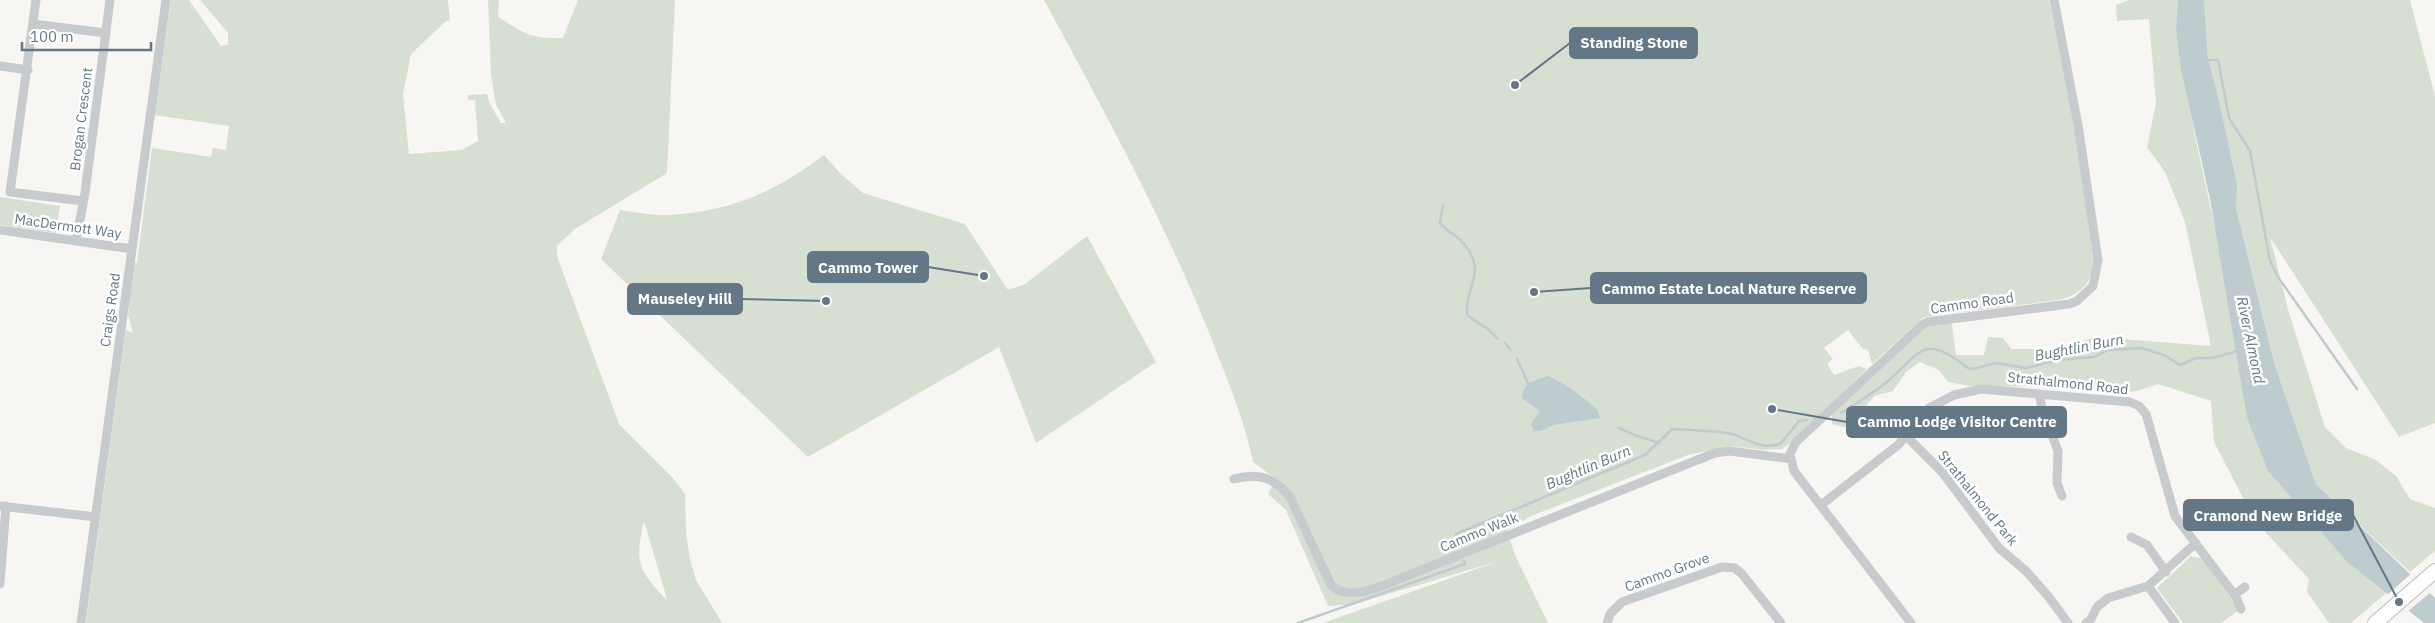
<svg xmlns="http://www.w3.org/2000/svg" width="2435" height="623" viewBox="0 0 2435 623" font-family="'IBM Plex Sans',sans-serif">
<rect width="100%" height="100%" fill="#f7f6f2"/>
<path fill="#d7dfd3" fill-rule="evenodd" d="M171,0H189L221,46L228,45V33L200,0H448L450,20L445,22L411,54L403,94L409,154L462,150L478,141L475,100H468V95L487,94L489,102L501,123H506L496,105L491,74L488,0H499L498,17C525,34 530,39 563,38L578,0H675L667,173L575,229L557,246V256L619,424L672,477L685,494L686,533L690,559L696,580L722,623H86L125,335L126,330L133,333L128,315L133,263H137L152,148L211,157L213,148L226,150L229,126L154,115ZM644,521L667,599H666C637,569 635,560 644,521Z
M1044,0H2049L2076,132L2093,259C2093,283 2082,293 2060,300L1924,317L1872,364L1868,350L1863,349L1848,330L1824,348L1833,359L1827,364L1834,375L1859,366L1867,369L1793,441L1782,449L1764,450L1731,446L1688,455L1531,516L1507,530L1515,555L1548,623H1323L1499,561L1355,604L1328,606L1286,510L1268,494L1276,479L1253,462C1244,418 1228,382 1212,340C1165,222 1104,111 1044,0Z
M2129,0H2178L2176,29L2196,141L2268,471L2347,562L2386,593L2351,623H2329L2307,592L2309,579L2255,521L2214,442L2211,401L2158,384L2137,391L2115,393L2078,387L1969,386L1948,382L1939,370L1920,362L1906,372L1893,391L1874,396L1861,412L1845,427L1832,424V413L1927,326L1940,322L1952,324L1956,355H1984L1988,337L2003,338L2011,349H2055L2096,337L2211,346L2185,222L2165,172L2147,147L2156,103L2149,19L2117,21L2116,5Z
M2204,0H2410L2435,96V423L2399,437L2270,237L2289,313L2325,427L2346,448L2376,460L2396,476L2410,499L2435,508V551L2410,572L2316,484L2275,366L2236,208L2237,184L2216,87L2208,59Z
M824,155L840,173L863,193L965,224L1008,290L1025,284L1087,236L1156,362L1036,443L999,347L808,457L601,259L620,210C636,212 654,216 670,215C733,211 774,192 824,155Z
M0,197L60,206L56,233L0,225Z
M2191,556L2203,559L2239,610L2221,623H2183L2157,588Z"/>
<path fill="#becbcf" d="M2178,0H2204L2208,59L2216,87L2237,184L2236,208L2275,366L2316,484L2435,598V623H2424L2347,562L2268,471L2247,417L2210,199L2181,69L2176,29Z
M1547,376C1556,377 1591,402 1597,410C1599,412 1599,415 1600,418L1553,425L1541,431H1534L1531,424L1540,411L1522,398C1522,383 1534,381 1547,376Z"/>
<path fill="#f7f6f2" d="M2413,572L2432,591L2407,612L2386,596Z"/>
<g fill="none" stroke-linecap="round" stroke-linejoin="round">
<path stroke="#becbcf" stroke-width="2.5" d="M2205,60H2218L2229,118L2250,151L2270,261L2278,277L2357,389
M1443,205L1440,223C1447,232 1457,235 1464,244C1488,273 1465,283 1467,315L1489,330L1498,339
M1505,343L1511,350
M1517,359L1528,383
M1841,413C1857,402 1875,393 1889,380C1923,349 1925,335 1968,368L1973,369L1996,363L2026,368L2058,360L2094,357L2108,350L2142,348L2164,355L2180,365L2196,358H2212L2238,351
M1619,428L1637,436L1659,443
M1458,539L1456,534L1645,455L1672,429C1690,430 1709,430 1727,433C1746,436 1759,451 1780,444L1799,421L1807,420
M1298,623L1465,564L1464,561"/>
<defs>
<path id="primary" d="M2375,623L2435,571"/>
</defs>
<use href="#primary" stroke="#b8bcc0" stroke-width="16"/>
<path stroke="#c8cbce" stroke-width="9" d="M36,0L10,192L83,201
M33,24L106,33
M0,66L28,70
M0,230L132,249
M76,241L85,193L110,0
M2039,394L2042,408L2058,451L2057,483L2062,496
M1906,436L1942,472L1999,548L2026,571L2048,596L2068,623
M1234,479C1258,472 1275,478 1290,497L1331,585C1350,604 1388,583 1409,575L1715,453L1730,451L1791,459
M1821,505L1898,445L1929,408L1954,395L1981,389L2130,402L2139,406L2146,414L2175,516L2236,597L2241,609
M0,506L96,517
M2131,537L2147,545L2166,572
M0,584L6,506
M2148,586L2175,623
M2235,594L2245,587
M81,623L166,0
M1607,623L1610,614L1622,602L1722,567L1735,568L1742,574L1781,623
M1911,623L1794,471L1790,454L1796,442L1922,325L1927,322L2069,304L2077,301L2093,286L2098,260L2078,125L2054,0
M2086,623L2091,619L2097,607L2108,598L2148,586L2196,543"/>
<use href="#primary" stroke="#fff" stroke-width="14"/>
</g>
<g text-anchor="middle" dominant-baseline="central" stroke-width="5" stroke-linejoin="round" paint-order="stroke">
<g font-size="14" fill="#637786" stroke="#fff">
<text transform="translate(81 119) rotate(-83)">Brogan Crescent</text>
<text transform="translate(68 226) rotate(8)">MacDermott Way</text>
<text transform="translate(1972 303) rotate(-8)">Cammo Road</text>
<text transform="translate(110 310) rotate(-82)">Craigs Road</text>
<text transform="translate(2068 383) rotate(6)">Strathalmond Road</text>
<text transform="translate(1978 498) rotate(51)">Strathalmond Park</text>
<text transform="translate(1479 532) rotate(-22)">Cammo Walk</text>
<text transform="translate(1667 572) rotate(-20)">Cammo Grove</text>
</g>
<g font-size="15" font-style="italic" fill="#5e7a83" stroke="#fff">
<text transform="translate(2251 340) rotate(78)">River Almond</text>
<text transform="translate(2079 347) rotate(-11)">Bughtlin Burn</text>
<text transform="translate(1588 467) rotate(-23)">Bughtlin Burn</text>
</g>
</g>
<path fill="none" stroke="#637786" stroke-width="2" d="M1515 85L1570 43M984 276L928 267M1534 292L1591 288M826 301L742 299M1772 409L1847 422M2399 602L2353 515"/>
<g fill="#637786" stroke="#fff" stroke-width="2">
<circle cx="1515" cy="85" r="5"/>
<circle cx="984" cy="276" r="5"/>
<circle cx="1534" cy="292" r="5"/>
<circle cx="826" cy="301" r="5"/>
<circle cx="1772" cy="409" r="5"/>
<circle cx="2399" cy="602" r="5"/>
</g>
<g fill="#637786" stroke="#637786" stroke-width="2">
<rect x="1570" y="28" width="127" height="30" rx="5"/>
<rect x="808" y="252" width="120" height="30" rx="5"/>
<rect x="1591" y="273" width="275" height="30" rx="5"/>
<rect x="628" y="284" width="114" height="30" rx="5"/>
<rect x="1847" y="407" width="219" height="30" rx="5"/>
<rect x="2184" y="500" width="169" height="30" rx="5"/>
</g>
<g font-size="15" text-anchor="middle" font-weight="bold" fill="#fff">
<text x="1634" y="48">Standing Stone</text>
<text x="868" y="273">Cammo Tower</text>
<text x="1729" y="294">Cammo Estate Local Nature Reserve</text>
<text x="685" y="304">Mauseley Hill</text>
<text x="1957" y="427">Cammo Lodge Visitor Centre</text>
<text x="2268" y="521">Cramond New Bridge</text>
</g>
<path d="M22 42v8h129v-8" fill="none" stroke="#637786" stroke-width="2.5"/>
<text x="30" y="42" font-size="15" fill="#637786" stroke="#ffffff" stroke-width="4" paint-order="stroke">100 m</text>
</svg>
